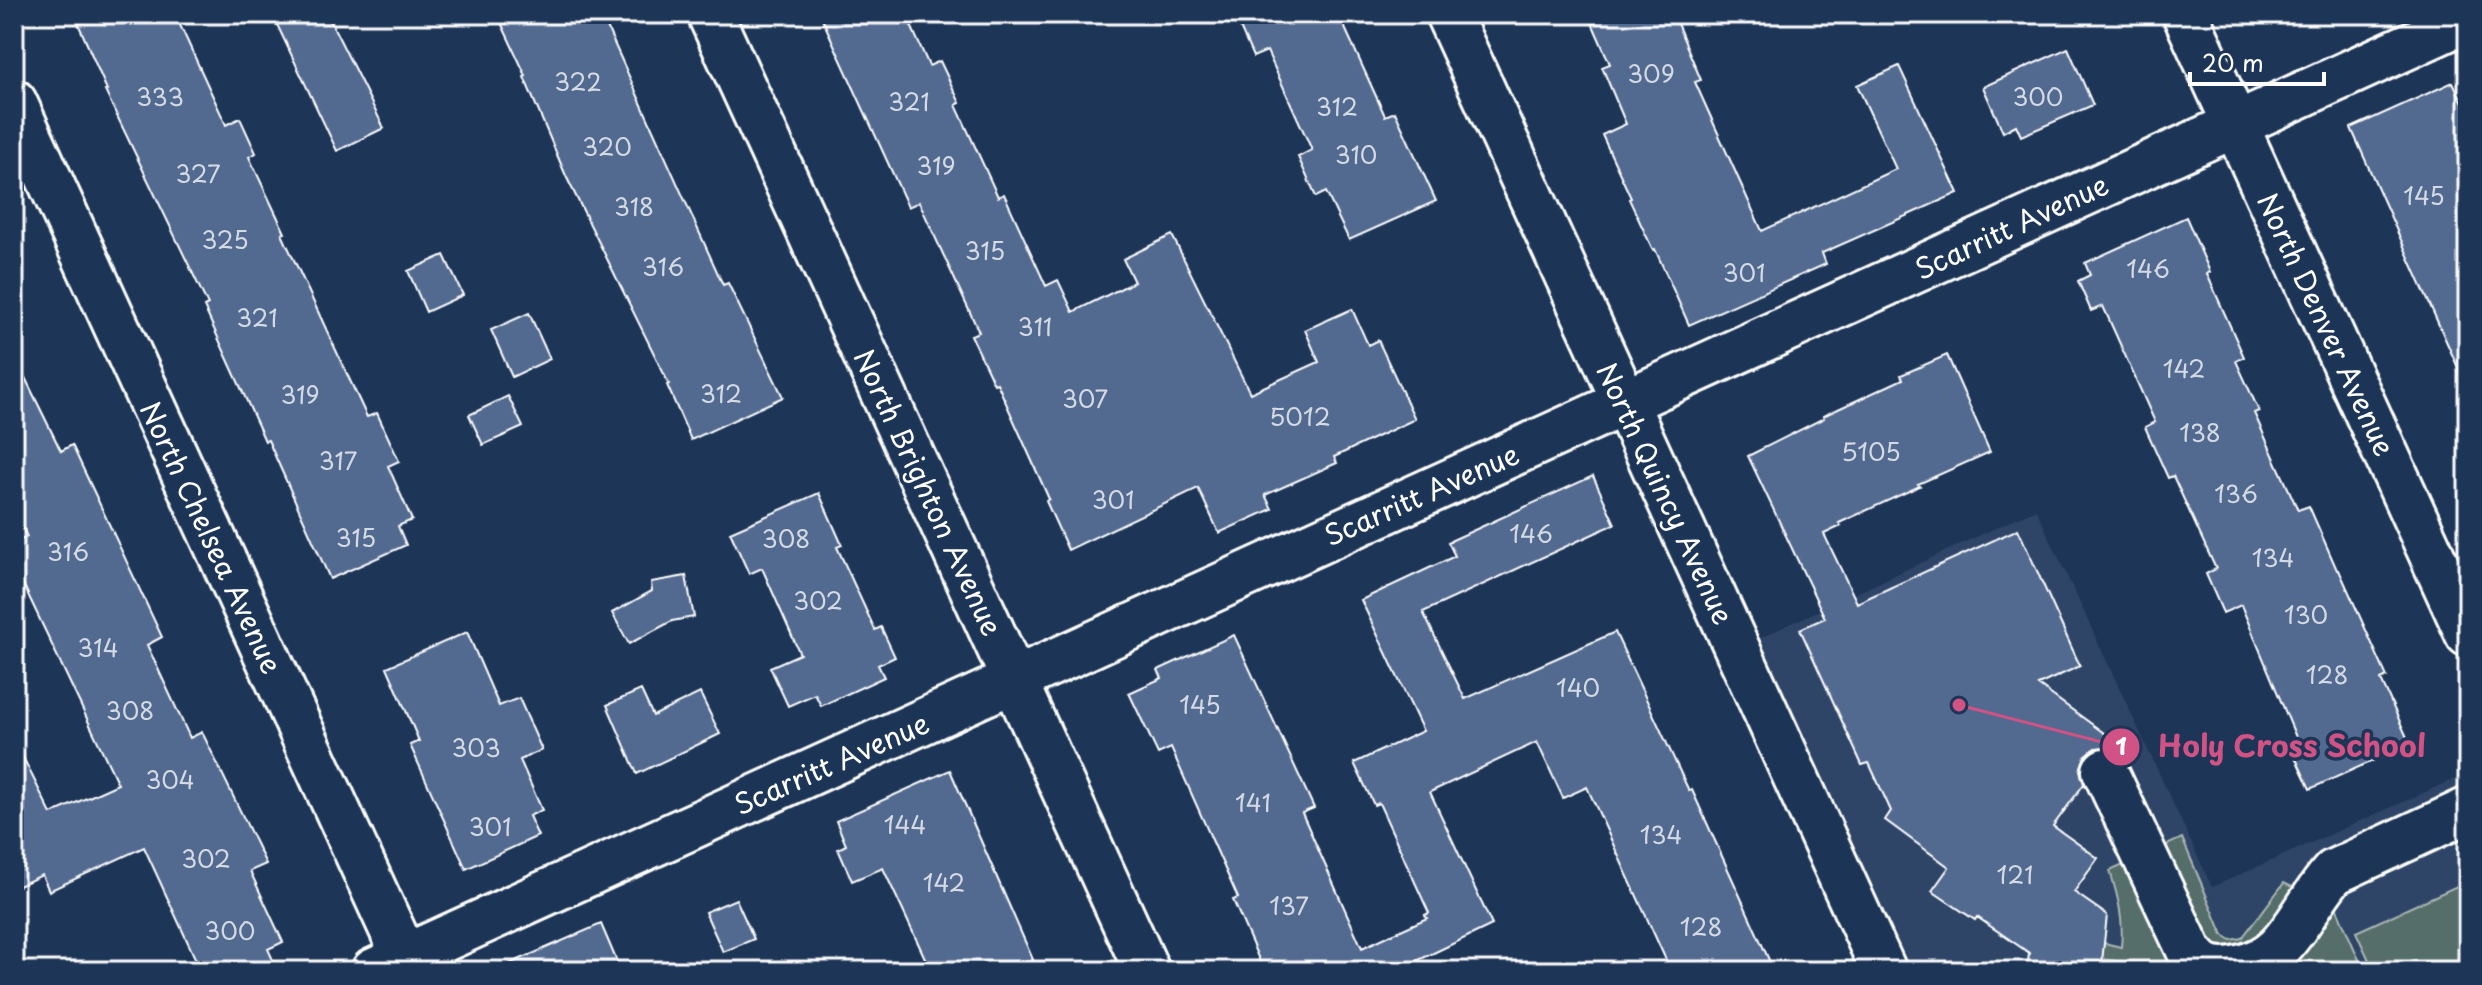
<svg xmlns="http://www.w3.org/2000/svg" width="2482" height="985" viewBox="0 0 2482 985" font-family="'Playpen Sans',sans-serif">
<rect width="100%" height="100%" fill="#1d3557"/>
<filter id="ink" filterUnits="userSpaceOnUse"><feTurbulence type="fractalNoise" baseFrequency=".0125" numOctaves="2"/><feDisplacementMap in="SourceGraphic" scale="16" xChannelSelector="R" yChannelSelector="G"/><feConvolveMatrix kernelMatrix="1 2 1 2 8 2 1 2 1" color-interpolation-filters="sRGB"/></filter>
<g filter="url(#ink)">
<path fill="#2d4568" d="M2036,509L2212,887L2468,773V971H1912L1760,638Z"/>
<path fill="#566e6a" stroke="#aab6b4" stroke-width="2" d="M2182,838L2223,935L2231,940L2242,938L2284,883L2337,909L2364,971H2147L2148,965L2101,959L2104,943L2121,947C2124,919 2118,897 2110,871Z
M2468,881V971H2374L2356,932Z"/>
<path fill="#536a90" stroke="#fff" stroke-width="2" d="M74,14H175L226,125L240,118L256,153L249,157L285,233L282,234L334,346L367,417L377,413L399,461L388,466L412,520L398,526L406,545L330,579L268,440L265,441L204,307L208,305L105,91L107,90Z
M272,14H327L384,128L337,151Z
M497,14H601L723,285L728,283L783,397L691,440L667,385L669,384L566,176L524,77L526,76Z
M820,14H906L929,66L940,61L960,103L956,105L998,197L1004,194L1046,286L1058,280L1073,312L1134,282L1123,259L1172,235L1250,393L1319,362L1305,330L1352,309L1368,345L1378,340L1415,419L1334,457L1337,463L1265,495L1272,509L1219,533L1198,488L1068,550L1046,501L1049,499L997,383L994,384L971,335L979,332L919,202L908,207Z
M1234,14H1347L1340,17L1385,116L1395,112L1436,201L1349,240L1326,192L1316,197L1298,157L1312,150L1267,51L1253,57Z
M1611,14H1673L1701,80L1695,82L1762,231L1896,169L1857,85L1899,66L1958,193L1822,253L1826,264L1689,325L1655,249L1653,250L1629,199L1631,198L1602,135L1626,124L1602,67L1610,64L1592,23Z
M2068,48L2093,105L2021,136L2016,125L2003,132L1983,87Z
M2453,82L2468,113V390L2351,128Z
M2186,217L2210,272L2207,274L2244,357L2236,361L2259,411L2254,413L2298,510L2309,506L2337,570H2339L2387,677L2381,680L2410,744L2310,789L2290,746L2298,742L2241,605L2223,613L2206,574L2216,569L2173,476L2168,478L2145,427L2155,422L2103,306L2091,311L2078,281L2090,275L2085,263Z
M444,255L463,295L426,312L408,271Z
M529,313L550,359L512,377L491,330Z
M14,355L61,451L72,445L162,637L147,645L190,738L202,732L266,864L250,871L283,942L268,949L274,962L254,971H201L144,847L49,891L42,875L14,888V739L51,814L118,784L14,565V543L27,537L14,508Z
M1947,355L1990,452L1918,484L1920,486L1839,523L1841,526L1824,534L1857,603L2018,529L2080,666L2038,685L2115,741L2111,747L2095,748L2085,756L2080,770L2084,784L2053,826L2098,858L2074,892L2107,915L2101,971H2027L2029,953L1977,917L1975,920L1932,891L1949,867L1885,820L1891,811L1869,763L1862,765L1800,629L1825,618L1748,456L1824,418L1823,416L1903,379L1901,375Z
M508,396L523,427L483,445L469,415Z
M1593,476L1615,524L1423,612L1465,699L1615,632L1689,791L1692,790L1774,971H1671L1587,787L1563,798L1537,742L1430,792L1492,925L1396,971H1264L1233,900L1238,898L1171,748L1158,754L1129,693L1162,678L1158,670L1234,635L1314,808L1302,813L1362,948L1427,918L1425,915L1429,913L1379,803L1374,805L1354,763L1423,731L1361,600L1455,556L1448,542Z
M819,493L842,545L837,547L875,630L881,627L895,657L878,665L884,677L821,706L815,694L788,706L770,667L800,654L762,568L749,574L730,532Z
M686,576L694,617L672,621L629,644L612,613L652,591L651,582Z
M467,632L499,706L519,698L542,750L520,760L542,810L529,816L538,836L466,869L410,745L419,741L387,667Z
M641,690L653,716L700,693L720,734L637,774L607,705Z
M950,770L1002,889L1038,971H931L883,868L852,881L838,849L846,845L836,821Z
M736,899L754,939L723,952L705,912Z
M601,924L621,971H493Z"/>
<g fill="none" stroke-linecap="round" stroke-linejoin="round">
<defs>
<path id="minor" d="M710,14L1147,971
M1448,14L1884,971
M2185,14L2468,634
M14,102L411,971
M2105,771L2189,950C2193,955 2198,961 2202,964C2223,978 2262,964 2278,948C2300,926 2313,895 2334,872L2468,810
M374,971L2468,19"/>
</defs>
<use href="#minor" stroke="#fff" stroke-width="50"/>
<use href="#minor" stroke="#1d3557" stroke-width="44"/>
</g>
</g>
<g text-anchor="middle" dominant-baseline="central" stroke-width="7" stroke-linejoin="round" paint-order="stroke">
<g font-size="24" fill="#d4dae3">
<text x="1651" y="73">309</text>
<text x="578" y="81">322</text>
<text x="160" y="96">333</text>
<text x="2038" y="96">300</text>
<text x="909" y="101">321</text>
<text x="1337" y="106">312</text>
<text x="607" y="146">320</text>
<text x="1356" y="154">310</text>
<text x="936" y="165">319</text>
<text x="198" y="173">327</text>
<text x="2424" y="195">145</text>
<text x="634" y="206">318</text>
<text x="225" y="239">325</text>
<text x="985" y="250">315</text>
<text x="663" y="266">316</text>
<text x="2148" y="268">146</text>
<text x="1744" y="272">301</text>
<text x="257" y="317">321</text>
<text x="1035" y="326">311</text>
<text x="2184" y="368">142</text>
<text x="721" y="393">312</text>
<text x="300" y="394">319</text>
<text x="1085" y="398">307</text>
<text x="1300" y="416">5012</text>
<text x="2200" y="432">138</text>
<text x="1871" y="451">5105</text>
<text x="338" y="460">317</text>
<text x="2236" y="493">136</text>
<text x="1113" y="499">301</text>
<text x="1531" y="533">146</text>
<text x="356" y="537">315</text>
<text x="786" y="538">308</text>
<text x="68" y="551">316</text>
<text x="2273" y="557">134</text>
<text x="818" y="600">302</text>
<text x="2306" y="614">130</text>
<text x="98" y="647">314</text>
<text x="2327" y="674">128</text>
<text x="1578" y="687">140</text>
<text x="1200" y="704">145</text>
<text x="130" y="710">308</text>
<text x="476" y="747">303</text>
<text x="170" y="779">304</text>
<text x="1253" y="802">141</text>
<text x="905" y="824">144</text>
<text x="490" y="826">301</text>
<text x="1661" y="834">134</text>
<text x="206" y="858">302</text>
<text x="2015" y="874">121</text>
<text x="944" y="882">142</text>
<text x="1289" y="905">137</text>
<text x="1701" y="926">128</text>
<text x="230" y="930">300</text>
</g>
<g font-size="28" fill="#fff" stroke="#1d3557">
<text transform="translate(2011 226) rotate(-25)">Scarritt Avenue</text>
<text transform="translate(2327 324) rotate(65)">North Denver Avenue</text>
<text transform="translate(929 492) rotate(65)">North Brighton Avenue</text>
<text transform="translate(1666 493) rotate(65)">North Quincy Avenue</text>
<text transform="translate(1421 494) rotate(-24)">Scarritt Avenue</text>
<text transform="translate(212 537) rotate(65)">North Chelsea Avenue</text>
<text transform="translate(831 763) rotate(-24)">Scarritt Avenue</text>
</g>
</g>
<path fill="none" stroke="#d15284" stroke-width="3" d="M1959 705L2121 747"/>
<g fill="#d15284" stroke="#1d3557" stroke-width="3">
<circle cx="1959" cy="705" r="8"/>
<circle cx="2121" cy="747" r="20"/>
</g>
<g font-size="24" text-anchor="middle" font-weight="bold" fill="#fff">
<text x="2121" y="755">1</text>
</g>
<g font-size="30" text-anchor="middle" font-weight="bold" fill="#d15284" stroke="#1d3557" stroke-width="7" stroke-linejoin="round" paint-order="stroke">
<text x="2292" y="757">Holy Cross School</text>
</g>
<rect width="2482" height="985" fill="none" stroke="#1d3557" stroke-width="48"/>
<rect x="24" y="24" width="2434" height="937" fill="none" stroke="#fff" stroke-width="3" filter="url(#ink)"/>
<path d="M2190 72v12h134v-12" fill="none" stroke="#ffffff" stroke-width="4"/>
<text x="2202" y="72" font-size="24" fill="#ffffff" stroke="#1d3557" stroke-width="6" paint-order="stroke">20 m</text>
</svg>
